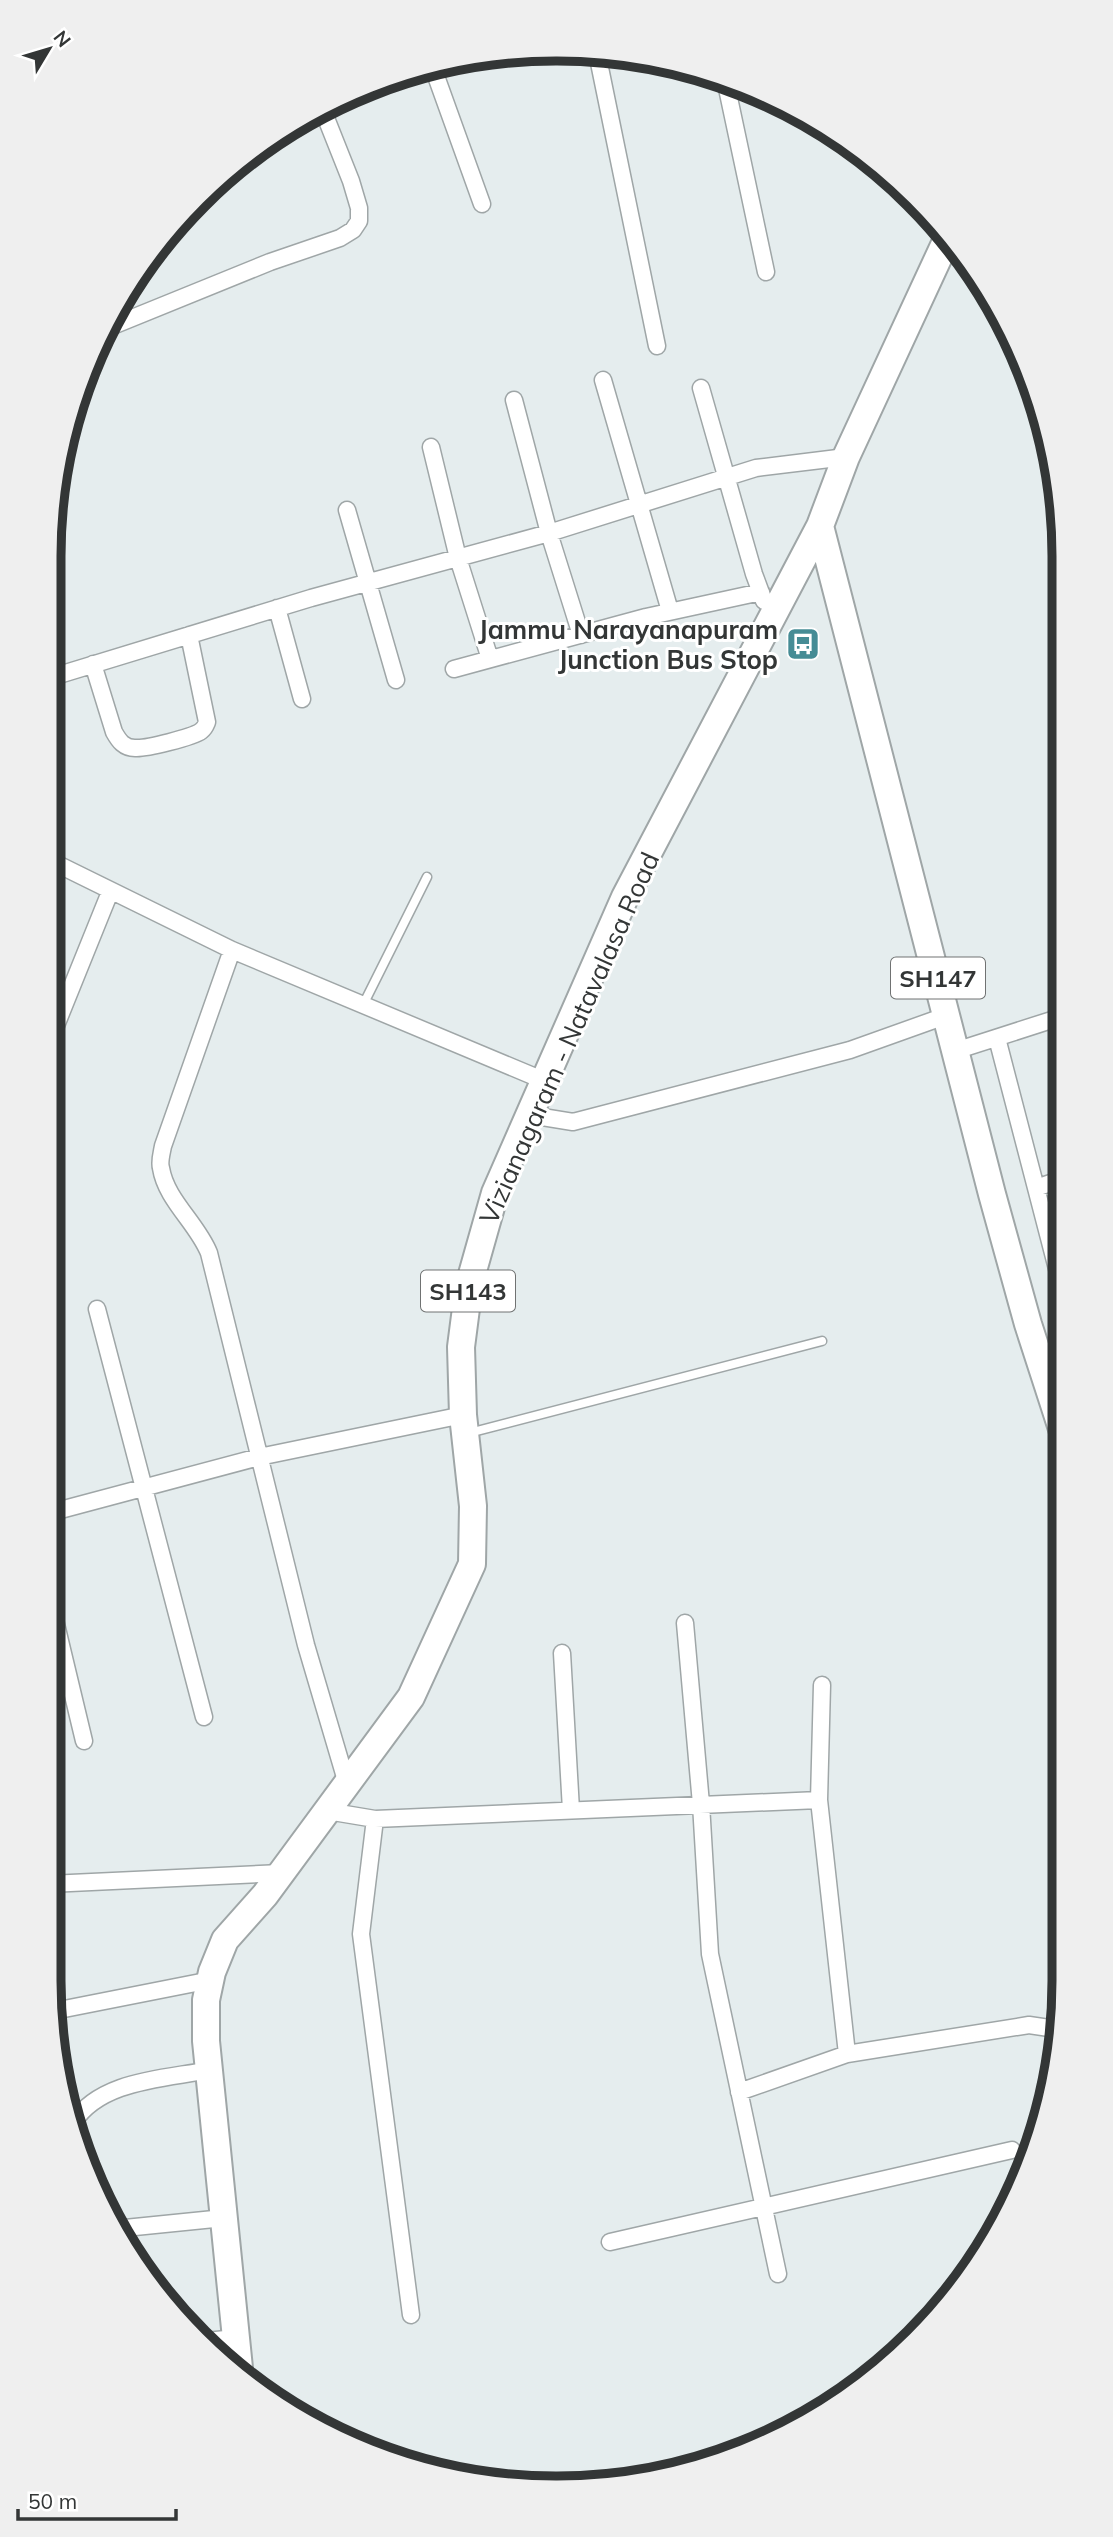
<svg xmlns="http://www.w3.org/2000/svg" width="1113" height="2537" viewBox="0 0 1113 2537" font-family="Mulish,sans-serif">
<rect width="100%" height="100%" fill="#e5edee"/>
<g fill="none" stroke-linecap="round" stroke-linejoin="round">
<defs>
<path id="service" d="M363,1005L427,877
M469,1433L822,1341"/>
<path id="minor" d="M597,53L657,346
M432,65L482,204
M725,79L766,272
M105,329L270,262L340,238L353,230L359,221V208L351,181L322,108
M603,380L670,611
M701,388L754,574L764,601
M514,400L549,533L581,635
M431,447L458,558L490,659
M347,510L396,680
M277,608L302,699
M93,664L114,732C119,741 124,748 135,748C146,749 193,737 201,731C205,728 205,727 207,722L189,635
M454,669L646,617L761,592
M49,678L311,598L549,533L756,468L846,457
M49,860L232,950L545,1081
M232,950L163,1146C162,1152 159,1162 161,1168C166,1200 197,1223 209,1253L306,1645L347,1784
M997,1038L1062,1288
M49,1043L110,892
M955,1051L1061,1017
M530,1115L573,1122L850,1050L948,1015
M1036,1188L1062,1179
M97,1309L204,1717
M49,1513L259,1457L463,1415
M49,1595L84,1741
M685,1623L701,1804L710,1954L778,2274
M562,1653L571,1810
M822,1685L819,1800L847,2054
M327,1811L375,1819L819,1800
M375,1819L361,1934L411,2315
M49,1884L281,1873
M54,2011L211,1980
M739,2092L847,2054L1029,2025L1056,2029
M73,2123C100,2080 164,2079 209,2070
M115,2229L224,2218
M610,2242L1012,2150
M206,2341L236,2338"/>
<path id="primary" d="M820,526L992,1194L1028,1324L1062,1429
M239,2368L206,2041V2000L212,1972L225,1940L265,1895L411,1697L472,1564L473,1506L463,1415L461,1347L469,1285L495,1193L625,897L820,526L846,457L948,237"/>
</defs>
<use href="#service" stroke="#9fa6a7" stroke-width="11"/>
<use href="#minor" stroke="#9fa6a7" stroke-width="19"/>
<use href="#primary" stroke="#9fa6a7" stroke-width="30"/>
<use href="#service" stroke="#fff" stroke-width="8"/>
<use href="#minor" stroke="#fff" stroke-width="16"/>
<use href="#primary" stroke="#fff" stroke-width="26"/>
</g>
<defs>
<symbol id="bus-square" viewBox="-11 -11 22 22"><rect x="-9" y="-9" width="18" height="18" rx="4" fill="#468c95" stroke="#fff"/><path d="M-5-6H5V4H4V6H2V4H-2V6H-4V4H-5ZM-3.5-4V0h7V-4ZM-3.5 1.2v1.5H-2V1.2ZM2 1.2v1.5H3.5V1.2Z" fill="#fff"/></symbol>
</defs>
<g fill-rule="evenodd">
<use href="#bus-square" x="784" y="625" width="38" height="38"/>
</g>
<g text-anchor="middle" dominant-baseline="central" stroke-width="6" stroke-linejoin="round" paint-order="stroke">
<g fill="#fff" stroke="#707272" stroke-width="2">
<rect x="891" y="957.5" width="94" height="41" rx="5"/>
<rect x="421" y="1270.5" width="94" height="41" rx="5"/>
</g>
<g font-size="24" font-weight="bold" fill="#333636">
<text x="938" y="978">SH147</text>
<text x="468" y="1291">SH143</text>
</g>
<g font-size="26" font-weight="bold" fill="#333636" stroke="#fff" text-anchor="end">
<text x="778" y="629">Jammu Narayanapuram<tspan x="778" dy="30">Junction Bus Stop</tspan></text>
</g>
<g font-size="26" fill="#333636" stroke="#fff">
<text transform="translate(569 1038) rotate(-66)">Vizianagaram - Natavalasa Road</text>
</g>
</g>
<path d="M0 0H1113V2537H0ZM556 61H557A495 495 0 0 1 1052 556V1981A495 495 0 0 1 557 2476H556A495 495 0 0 1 61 1981V556A495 495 0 0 1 556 61Z" fill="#efefef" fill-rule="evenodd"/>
<path fill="none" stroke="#333636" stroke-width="9" d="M556 61H557A495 495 0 0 1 1052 556V1981A495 495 0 0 1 557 2476H556A495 495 0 0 1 61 1981V556A495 495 0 0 1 556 61Z"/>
<g transform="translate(49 49) rotate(52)" stroke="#ffffff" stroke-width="5" paint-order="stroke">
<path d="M0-5L12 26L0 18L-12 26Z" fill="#333636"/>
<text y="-10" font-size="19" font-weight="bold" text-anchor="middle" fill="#333636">N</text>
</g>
<path d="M18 2509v10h158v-10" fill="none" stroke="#333636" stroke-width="3.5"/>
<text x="28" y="2509" font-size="21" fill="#333636" stroke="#ffffff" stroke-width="5" paint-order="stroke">50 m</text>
</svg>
